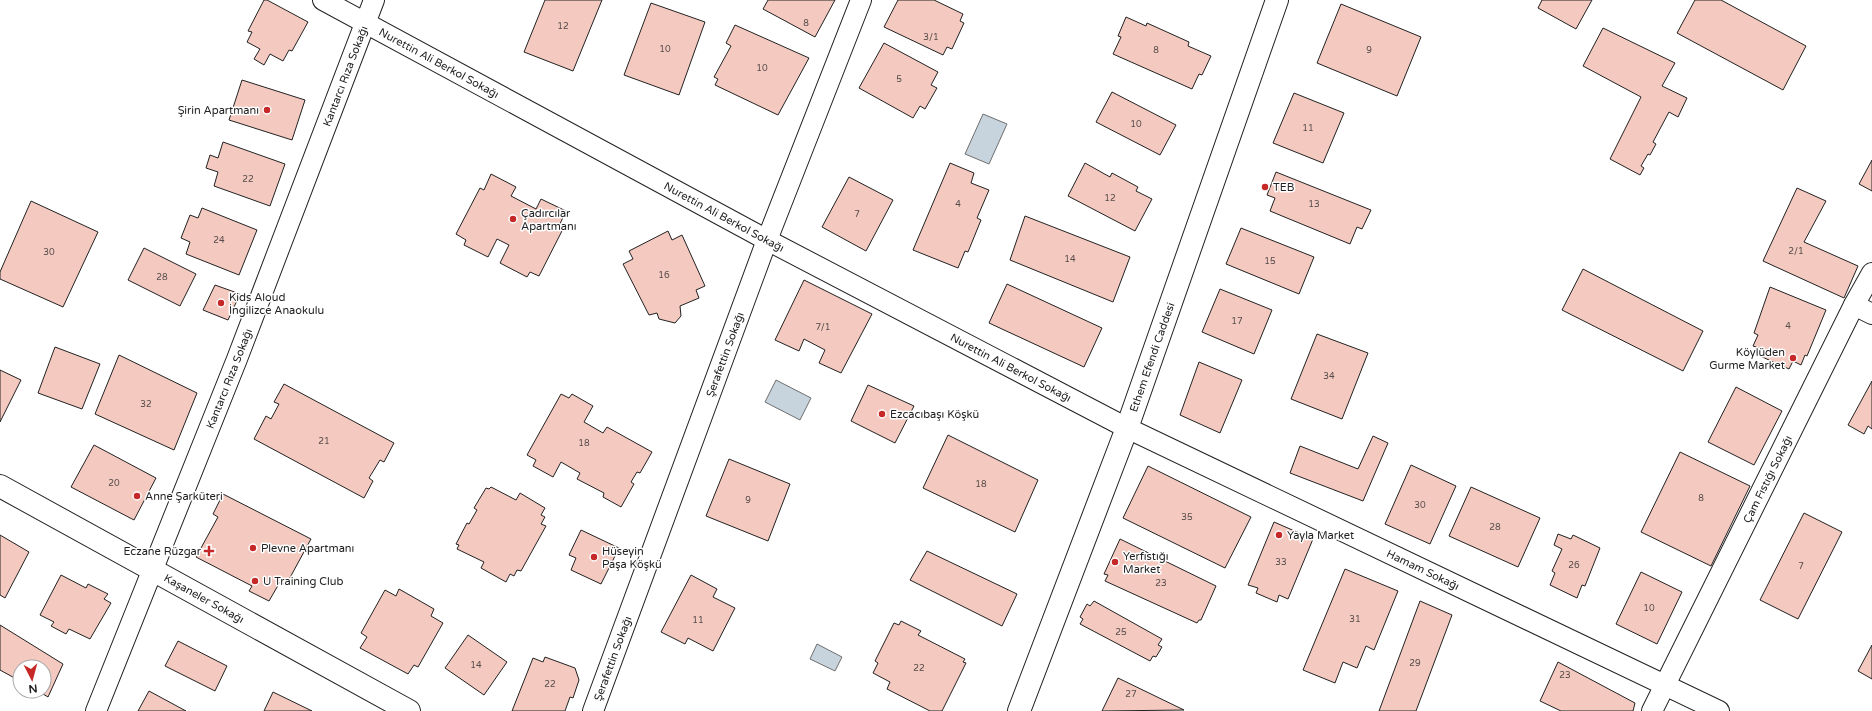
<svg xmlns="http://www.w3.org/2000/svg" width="1872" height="711" viewBox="0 0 1872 711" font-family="'Varela Round',sans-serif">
<rect width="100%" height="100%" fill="#fff"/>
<path fill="#c7d3dd" stroke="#6f6f6f" d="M983,114L1007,124L989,164L965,154Z
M776,380L811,398L800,420L765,402Z
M817,644L842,657L835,671L810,659Z"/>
<path fill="#f3c9c0" stroke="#222" d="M264,0H267L308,22L292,51L289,50L283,61L270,54L264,65L254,59L260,49L247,42L252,32L248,31Z
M545,0H602L573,71L524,52Z
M768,0H835L815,37L763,9Z
M898,0H934L963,14L960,21L964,23L952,49L947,47L943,55L884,27Z
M1542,0H1592L1576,29L1538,8Z
M1695,0H1721L1806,46L1783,90L1677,33Z
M651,3L705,22L679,95L624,75Z
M1341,4L1421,37L1397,96L1317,63Z
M1126,17L1146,26L1147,23L1189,42L1188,46L1211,56L1202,75L1199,74L1192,89L1113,54L1121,37L1118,36Z
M735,25L809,58L778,115L715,85L718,79L714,77L731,46L726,43Z
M1603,28L1675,63L1662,86L1687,98L1678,117L1669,112L1653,142L1656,144L1650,155L1648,154L1641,166L1644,168L1640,175L1610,159L1641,97L1583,66Z
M884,43L938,72L931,85L937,88L925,109L920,106L913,118L859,88Z
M242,80L305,100L292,140L229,120Z
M1112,92L1176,125L1160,155L1096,122Z
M1294,93L1344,113L1323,163L1273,143Z
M223,142L285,164L270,206L214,186L218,172L206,168L210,155L218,158Z
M1872,160V191L1859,184Z
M950,163L974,173L971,183L989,190L977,218L981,220L968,252L965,251L958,268L913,250Z
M1085,163L1110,177L1112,173L1138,187L1136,191L1152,199L1135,231L1068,196Z
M1276,172L1371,210L1362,229L1357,227L1350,244L1270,211L1275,198L1267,195Z
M491,174L516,187L511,196L536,209L541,199L566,211L559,226L563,229L539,276L530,272L527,277L500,263L509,245L497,239L488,257L464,245L466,240L456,234L480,188L484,190Z
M849,177L893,200L866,251L822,227Z
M1797,188L1826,201L1804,242L1858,266L1844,298L1763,261Z
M31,201L98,232L63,307L0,279V272Z
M202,208L257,230L239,275L186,254L190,242L181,238L190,215L198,218Z
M1025,216L1130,257L1113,302L1010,260Z
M1241,228L1314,257L1299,294L1226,264Z
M668,231L672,240L682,235L705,286L696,290L699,298L680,306L681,316L675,323L659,319L657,313L649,315L623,264L633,259L629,251Z
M144,248L196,274L180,306L128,280Z
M1583,269L1703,331L1683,371L1562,310Z
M804,280L872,314L841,373L819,363L825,350L804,339L799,351L775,340Z
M1007,284L1102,328L1084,367L989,323Z
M215,285L240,294L228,320L203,310Z
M1770,287L1826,310L1807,356L1805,355L1801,365L1793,361L1789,369L1760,356L1762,349L1753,346L1758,335L1754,333Z
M1220,289L1272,310L1254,354L1202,332Z
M1317,334L1368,353L1342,419L1291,399Z
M55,347L100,364L82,409L38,393Z
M119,355L197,393L174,450L95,414Z
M1199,362L1242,380L1220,433L1180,415Z
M0,370L21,380L0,422Z
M1872,381V429L1868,426L1864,434L1848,425Z
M284,384L394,443L384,462L380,460L369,478L373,481L364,498L254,439L266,416L271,419L279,404L274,402Z
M868,385L914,406L895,443L851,421Z
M1736,387L1782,411L1754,465L1708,442Z
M561,394L569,398L572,394L593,406L584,422L603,433L607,427L652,452L640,473L637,472L631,482L634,484L621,507L603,497L604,493L577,479L580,473L561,462L553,477L533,466L536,460L527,455Z
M948,435L1038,480L1015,532L923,488Z
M1373,436L1388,443L1363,501L1290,473L1300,446L1358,469Z
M94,445L156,478L134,520L71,487Z
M1680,452L1750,486L1711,566L1641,532Z
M729,459L790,484L768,541L706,516Z
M1411,465L1456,486L1430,544L1385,524Z
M1148,466L1251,517L1225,568L1123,518Z
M491,487L516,500L520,493L545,508L541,515L545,517L541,524L546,526L521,571L517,570L514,576L510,574L506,582L481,568L484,562L457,549L459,545L456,544L467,523L469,524L477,510L474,508L486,488L489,489Z
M1471,487L1540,518L1518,567L1449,536Z
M223,494L311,539L286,585L280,582L269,601L249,591L252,586L196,557L218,517L213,514Z
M1804,513L1842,532L1798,619L1760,600Z
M1274,522L1313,539L1288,599L1279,595L1277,602L1256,593L1258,588L1248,585Z
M581,530L619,548L601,584L571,570L576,558L569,555Z
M1558,534L1571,539L1573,535L1600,548L1585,586L1582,585L1577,598L1550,585L1555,573L1552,571L1562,549L1554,545Z
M0,535L29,552L5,598L0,595Z
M1120,539L1216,586L1201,620H1199L1197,623L1105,581L1108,575L1104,574Z
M927,551L1017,594L1002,626L910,580Z
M1345,569L1398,591L1374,650L1366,646L1357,668L1343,662L1335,683L1303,670Z
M1641,572L1682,592L1657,644L1616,624Z
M61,575L86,588L88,584L108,594L104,599L111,603L90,639L69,629L66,634L51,626L54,622L40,615Z
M691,575L717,589L713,597L735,608L713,651L688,638L685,644L661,632Z
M399,589L434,609L431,616L443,623L418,667L414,665L408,674L360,648L367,637L361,633L385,590L396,596Z
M1094,601L1162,639L1158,645L1162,647L1156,657L1153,656L1150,661L1080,624L1083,619L1080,617L1087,604L1090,606Z
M1420,601L1452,615L1416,711H1379Z
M901,621L921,631L918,635L965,659L963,662L966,663L942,711H930L887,689L890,682L873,673L878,663L875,661L894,623L899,625Z
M0,625L63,664L48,697L38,691H44V667H20V681L0,670Z
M468,635L507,662L484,695L445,668Z
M178,641L227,666L215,691L165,666Z
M1872,645V679L1858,671Z
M545,657L575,668L579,680L573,698L570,697L565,711H512L533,658L543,662Z
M1558,662L1635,703L1633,711H1561L1540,701Z
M1118,678L1184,710L1102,711Z
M149,691L186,711H138Z
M273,692L312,711H264Z"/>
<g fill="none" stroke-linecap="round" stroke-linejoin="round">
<defs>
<g id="minor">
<path id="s1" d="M323,0L767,240L1127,428L1719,711"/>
<path d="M1854,305L1872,314"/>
<path id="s2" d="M96,711L237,359L374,0"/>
<path id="s3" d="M593,711L767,240L861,0"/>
<path id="s4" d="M1652,711L1854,305L1872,273"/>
</g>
<g id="tertiary">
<path id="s5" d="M0,486L409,711"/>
</g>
<g id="secondary">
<path id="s6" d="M1019,711L1127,428L1277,0"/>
</g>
</defs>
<use href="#minor" stroke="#222" stroke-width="22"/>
<use href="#tertiary" stroke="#222" stroke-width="24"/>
<use href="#secondary" stroke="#222" stroke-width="24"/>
<use href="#minor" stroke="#fff" stroke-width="20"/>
<use href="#tertiary" stroke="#fff" stroke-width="22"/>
<use href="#secondary" stroke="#fff" stroke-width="22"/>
</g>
<g fill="#c62828" stroke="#fff" stroke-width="1.5">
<circle cx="267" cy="110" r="4"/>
<circle cx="1265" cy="187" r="4"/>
<circle cx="513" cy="219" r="4"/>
<circle cx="221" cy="303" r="4"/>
<circle cx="1793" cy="358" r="4"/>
<circle cx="882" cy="414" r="4"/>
<circle cx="137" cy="496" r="4"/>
<circle cx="1279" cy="535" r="4"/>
<circle cx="253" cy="548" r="4"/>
<path d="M207 545h4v4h4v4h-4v4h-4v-4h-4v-4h4z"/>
<circle cx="594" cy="557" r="4"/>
<circle cx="1115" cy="562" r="4"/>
<circle cx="255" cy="581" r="4"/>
</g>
<g text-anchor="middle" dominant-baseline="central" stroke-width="3" stroke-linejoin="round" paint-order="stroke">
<g font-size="9" fill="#564c4a">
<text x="806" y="23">8</text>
<text x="563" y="26">12</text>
<text x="931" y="37">3/1</text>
<text x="665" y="49">10</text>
<text x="1156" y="50">8</text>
<text x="1369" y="50">9</text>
<text x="762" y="68">10</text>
<text x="899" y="79">5</text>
<text x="1136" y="124">10</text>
<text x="1308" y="128">11</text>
<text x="248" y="179">22</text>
<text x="1110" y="198">12</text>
<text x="958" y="204">4</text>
<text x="1314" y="204">13</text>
<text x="857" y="214">7</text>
<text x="219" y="240">24</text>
<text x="1796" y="251">2/1</text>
<text x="49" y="252">30</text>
<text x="1070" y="259">14</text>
<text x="1270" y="261">15</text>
<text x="664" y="275">16</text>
<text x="162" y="277">28</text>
<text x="1237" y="321">17</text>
<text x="1788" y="326">4</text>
<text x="823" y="327">7/1</text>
<text x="1329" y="376">34</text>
<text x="146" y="404">32</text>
<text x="324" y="441">21</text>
<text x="584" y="443">18</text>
<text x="114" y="483">20</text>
<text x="981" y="484">18</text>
<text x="1701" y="498">8</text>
<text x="748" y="500">9</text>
<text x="1420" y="505">30</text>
<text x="1187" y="517">35</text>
<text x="1495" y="527">28</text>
<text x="1281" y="562">33</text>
<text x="1574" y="565">26</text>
<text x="1801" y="566">7</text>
<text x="1161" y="583">23</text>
<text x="1649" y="608">10</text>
<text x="1355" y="619">31</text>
<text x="698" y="620">11</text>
<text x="1121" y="632">25</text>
<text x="1415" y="663">29</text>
<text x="476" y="665">14</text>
<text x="919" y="668">22</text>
<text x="1565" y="675">23</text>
<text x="550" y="684">22</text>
<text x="1131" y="694">27</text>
</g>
<g font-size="11" fill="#222" stroke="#fff">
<text stroke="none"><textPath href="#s1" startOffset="132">Nurettin Ali Berkol Sokağı</textPath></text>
<text stroke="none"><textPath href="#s2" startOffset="682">Kantarcı Rıza Sokağı</textPath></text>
<text stroke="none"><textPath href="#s1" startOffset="456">Nurettin Ali Berkol Sokağı</textPath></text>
<text stroke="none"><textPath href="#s3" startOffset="380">Şerafettin Sokağı</textPath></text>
<text stroke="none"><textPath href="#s6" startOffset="378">Ethem Efendi Caddesi</textPath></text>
<text stroke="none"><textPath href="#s1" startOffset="780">Nurettin Ali Berkol Sokağı</textPath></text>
<text stroke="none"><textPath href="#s2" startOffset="358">Kantarcı Rıza Sokağı</textPath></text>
<text stroke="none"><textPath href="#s4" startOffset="259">Çam Fıstığı Sokağı</textPath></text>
<text stroke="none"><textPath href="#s1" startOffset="1239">Hamam Sokağı</textPath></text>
<text stroke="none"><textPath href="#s5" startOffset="233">Kaşaneler Sokağı</textPath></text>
<text stroke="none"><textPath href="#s3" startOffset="56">Şerafettin Sokağı</textPath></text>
</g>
<g font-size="11" fill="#222" stroke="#fff" text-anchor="start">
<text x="259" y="110" text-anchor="end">Şirin Apartmanı</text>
<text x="1273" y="187">TEB</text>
<text x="521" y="213">Çadırcılar<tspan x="521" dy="13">Apartmanı</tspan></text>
<text x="229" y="297">Kids Aloud<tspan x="229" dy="13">İngilizce Anaokulu</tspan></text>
<text x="1785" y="352" text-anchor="end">Köylüden<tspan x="1785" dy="13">Gurme Market</tspan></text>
<text x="890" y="414">Ezcacıbaşı Köşkü</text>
<text x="145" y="496">Anne Şarküteri</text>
<text x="1287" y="535">Yayla Market</text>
<text x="261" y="548">Plevne Apartmanı</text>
<text x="201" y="551" text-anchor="end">Eczane Rüzgar</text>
<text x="602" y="551">Hüseyin<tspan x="602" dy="13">Paşa Köşkü</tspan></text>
<text x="1123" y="556">Yerfıstığı<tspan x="1123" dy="13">Market</tspan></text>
<text x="263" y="581">U Training Club</text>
</g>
</g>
<g transform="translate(32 679) rotate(174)"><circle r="19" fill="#ffffff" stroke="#a7a7a7"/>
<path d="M0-3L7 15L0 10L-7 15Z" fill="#c62828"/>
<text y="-6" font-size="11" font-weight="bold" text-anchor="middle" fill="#222222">N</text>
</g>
</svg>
